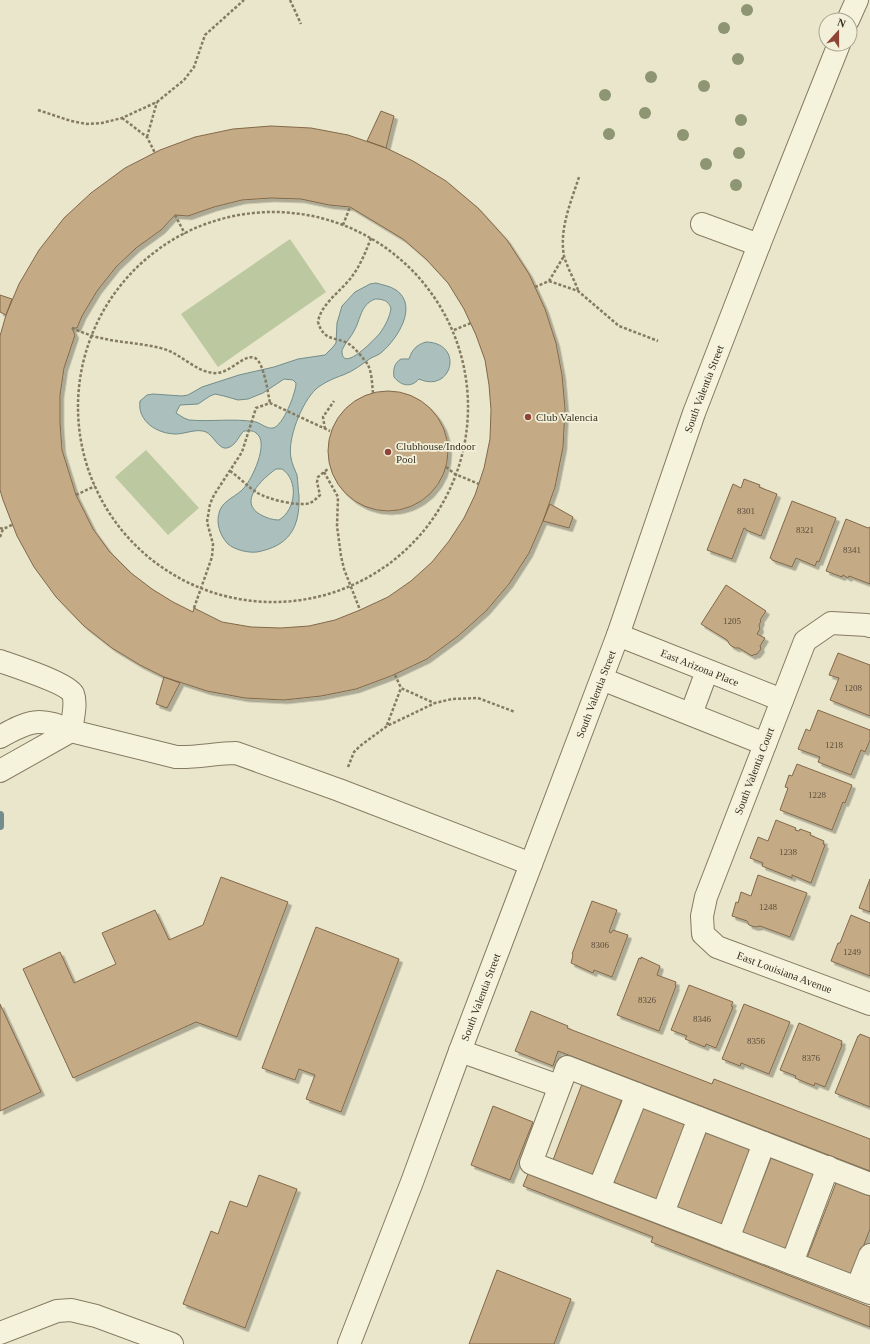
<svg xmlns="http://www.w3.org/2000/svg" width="870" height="1344" viewBox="0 0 870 1344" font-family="'Times New Roman',serif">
<defs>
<filter id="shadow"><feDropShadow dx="3.5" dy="3.5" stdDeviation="0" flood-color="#0004"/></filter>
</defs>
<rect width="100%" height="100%" fill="#eae6cb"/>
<path fill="#bcc89f" d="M290,239L326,292L218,367L181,314Z
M146,450L199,508L168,535L115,477Z"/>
<path fill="#abc0bd" stroke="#728d8b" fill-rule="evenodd" d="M376,283C383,285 390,286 396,290C419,306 397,339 382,352C379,355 375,356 371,358C362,364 354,371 343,375C334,378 323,383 316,389C302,402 287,439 291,458C292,464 295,470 297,475C298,482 298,490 299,496C300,528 289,546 257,552C248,553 235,550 228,544C220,536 215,522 220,510C224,500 237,496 244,488C252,479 270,442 256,433C253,430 248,431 244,431C239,435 236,446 227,448C219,450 213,435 206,432C197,428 185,434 176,434C157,434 137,421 140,401L147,395L153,394L182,396L188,395L202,387L239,375L274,367L298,359L325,355L333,347L336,343L337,323L342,306L355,292L370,284ZM375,299C382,299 388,300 391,308C390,317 385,326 380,333C375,339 341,375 342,350C345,343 351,337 354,331C361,319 360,305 375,299ZM284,379L293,380L296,383C296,393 283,426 273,428C267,429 262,424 256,422C234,418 211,422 189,420L184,418L176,413L180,405L198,404L210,396L215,394L224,396L238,400L248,399L263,393ZM276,469H282C299,480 296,510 279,520C272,520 267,518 261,515C237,502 262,479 276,469Z
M426,342C465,343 452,394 419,379C411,388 401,386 394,377C393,370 394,363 401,359H409C412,350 416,345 426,342Z"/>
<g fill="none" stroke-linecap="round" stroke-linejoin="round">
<path stroke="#728d8b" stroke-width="8" d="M0,826V815"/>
</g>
<path fill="#c4aa85" stroke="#826949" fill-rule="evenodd" filter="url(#shadow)" d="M381,111L394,116L386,148L367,141Z
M271,126L311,128L348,135L386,148L413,161L446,181L478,208L507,240L529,274L545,309L556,343L562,375L565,409L563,447L555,487L543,521L529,553L509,584L486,611L458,636L427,659L391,676L356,689L321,696L284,700L245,698L207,691L164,677L140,665L112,648L84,626L56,597L34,567L17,536L3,500L0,490V336L6,315L19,284L39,250L64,218L91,193L125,168L160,150L195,137L233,129ZM271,198L301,199L329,205L350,207L403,239L426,259L448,283L464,309L476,335L485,360L489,385L491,410L490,439L484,468L475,495L464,518L449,541L432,562L411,581L388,597L360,610L335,620L309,626L281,628L251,627L222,622L194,608L193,612L173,602L152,589L131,573L109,551L93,529L76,495L62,450L60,423V395L64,368L75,335L72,328H77L82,316L97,291L116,267L136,248L161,230L175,215L188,216L214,207L242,200Z
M0,295L12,299L6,315L0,312Z
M328 451a60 60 0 1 1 120 0a60 60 0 1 1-120 0Z
M744,479L760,485L759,487L777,494L761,536L746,530V529L744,528L732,559L707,550L733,484L741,488Z
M792,501L836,518L819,562L817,561L815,566L796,558L792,567L772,560V559L770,558Z
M550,504L573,517L569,528L543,521Z
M846,519L868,528L870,527V584L849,576L848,578L843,575L842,577L826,571Z
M726,585L766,611L760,620L761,621L759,625L760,629L757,634L765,638L760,646L761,649L757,654L753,655L752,656L739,648H735L730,645L727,640L701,624Z
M838,653L870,665V716L830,700L839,678L829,675Z
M164,677L180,683L167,708L156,704Z
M818,710L870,730V740L865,752L861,750L851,775L818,762L820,757L798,749L806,729L810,731Z
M797,764L852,785L845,803L843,802L832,830L780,810L788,788L785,787L789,775L792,776Z
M776,820L796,828L795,830L799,831L800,829L811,833L810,835L824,841L823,844L825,845L811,883L792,875V878L762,866L763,863L750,858L758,837L768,841Z
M758,875L807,893L790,937L760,926L755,927L749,925L747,921L732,916L736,902L738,903L741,892L751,896Z
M221,877L288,902L237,1037L196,1022L73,1078L23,969L60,952L74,983L116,964L102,933L155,910L169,940L203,925Z
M870,879V912L859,908Z
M592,901L617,910L609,932L611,933L613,930L628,935L612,977L594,970L593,973L571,963L573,955L572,954Z
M851,915L870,923V976L831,961L838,943H840Z
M316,927L399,959L341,1112L306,1099L315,1075L299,1069L295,1080L262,1068Z
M641,957L660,966L657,975L676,982L675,985L676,986L659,1031L617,1015L639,958L641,959Z
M689,985L733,1002L731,1006L733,1007L716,1048L706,1044L705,1047L685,1039L687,1036L671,1030Z
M0,1004L41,1092L0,1111Z
M744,1004L790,1022L769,1074L741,1063L740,1066L722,1059Z
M531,1011L568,1026L567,1028L712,1084L714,1079L870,1139V1171L558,1051L553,1066L515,1051Z
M799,1023L842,1041L841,1045H842L825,1087L815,1083L814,1086L795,1078L796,1076L780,1070Z
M860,1034L870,1038V1107L835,1093L858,1036H859Z
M582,1084L622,1099L593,1176L553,1160Z
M493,1106L533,1122L510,1180L471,1165Z
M642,1107L687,1125L658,1200L613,1182Z
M706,1132L751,1150L722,1225L677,1208Z
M771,1158L816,1175L787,1251L742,1233Z
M528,1174L870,1307V1327L651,1242L653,1237L523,1186Z
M259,1175L297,1189L245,1328L183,1304L211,1231L218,1234L230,1201L247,1207Z
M836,1183L870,1196V1229L852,1276L807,1258Z
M497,1270L571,1299L554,1344H469Z"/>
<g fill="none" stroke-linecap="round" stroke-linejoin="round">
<defs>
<g id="minor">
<path d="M848,20L857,0"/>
<path d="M702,224L759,245"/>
<path id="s1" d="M870,626L867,625L831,623L805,641L706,897L702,916L703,934L717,947L870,1004"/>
<path id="s2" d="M618,635L782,700"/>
<path d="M0,661C14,666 67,683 73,694C77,704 72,721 71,731"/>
<path d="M602,679L765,744"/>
<path d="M691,714L707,671"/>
<path d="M0,737C28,721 41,716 71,731L176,757C196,758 216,753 236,753L339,790L531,864"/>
<path d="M0,771L71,731"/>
<path d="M460,1051L559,1086"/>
<path d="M870,1184L567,1067L531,1163L870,1293"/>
<path d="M599,1189L637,1094"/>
<path d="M663,1213L699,1118"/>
<path d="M728,1239L764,1143"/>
<path d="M792,1263L828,1167"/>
<path d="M857,1288L870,1255"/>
<path d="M0,1333L57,1311L71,1310L96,1316L172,1344"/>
<path id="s3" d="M349,1344L412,1182L460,1051L618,635L694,413L759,245L839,44"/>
</g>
</defs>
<use href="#minor" stroke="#857b61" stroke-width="24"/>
<path stroke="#857b61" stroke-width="2.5" stroke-dasharray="3 2" stroke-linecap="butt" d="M290,0L301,24
M38,110L71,121L87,124L102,123L122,118L157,102L184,80L194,67L205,35L244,0
M122,118L147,137L155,153
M147,137L157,102
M78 407a195 195 0 1 1 390 0a195 195 0 1 1-390 0Z
M175,215L185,234
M343,225L350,207
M371,238C366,251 361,264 353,275C342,291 321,303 318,322C324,342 335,336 349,344C354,347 365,360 368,365C372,373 372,384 373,393
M549,281L578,291L619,326L658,341
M535,287L549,281L564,256
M578,290C574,279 567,267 564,256C559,229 571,202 579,177
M72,328C81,332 91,336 101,338C121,343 143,343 164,349C181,354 195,371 213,373C230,375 243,353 255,358C264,362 268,394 270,403
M454,330L471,323
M325,429L323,417L334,401
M446,467L455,474L479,484
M230,471C239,477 247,486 256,492C266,499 299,507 310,503C314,501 317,498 320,495L317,482L318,477L329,468
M324,472L338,497L337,526L341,556L344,569L360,610
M76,495L95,486
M0,528L3,529L12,525
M0,537L3,529
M194,608L212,557L213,544L207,522L210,504L214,495L242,452L256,408L270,403L330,431
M395,675L401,688L434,703
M387,725L401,688
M348,767L354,752L360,746L387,726L435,703L452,699L478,698L515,712"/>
<use href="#minor" stroke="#f6f3dd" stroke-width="22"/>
</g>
<g fill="#8d9573">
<circle cx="747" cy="10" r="6"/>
<circle cx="724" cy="28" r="6"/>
<circle cx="738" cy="59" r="6"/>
<circle cx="651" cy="77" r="6"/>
<circle cx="704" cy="86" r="6"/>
<circle cx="605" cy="95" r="6"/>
<circle cx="645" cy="113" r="6"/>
<circle cx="741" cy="120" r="6"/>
<circle cx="609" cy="134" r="6"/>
<circle cx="683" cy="135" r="6"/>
<circle cx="739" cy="153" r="6"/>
<circle cx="706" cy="164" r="6"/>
<circle cx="736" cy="185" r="6"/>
</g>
<g fill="#8e4537" stroke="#f3f0d9" stroke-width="1.5">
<circle cx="528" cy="417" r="4"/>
<circle cx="388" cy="452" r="4"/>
</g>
<g text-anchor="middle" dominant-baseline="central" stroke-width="3.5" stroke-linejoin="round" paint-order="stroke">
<g font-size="9" fill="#5b4e3b">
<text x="746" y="511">8301</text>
<text x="805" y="530">8321</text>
<text x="852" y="550">8341</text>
<text x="732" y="621">1205</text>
<text x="853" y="688">1208</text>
<text x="834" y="745">1218</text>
<text x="817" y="795">1228</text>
<text x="788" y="852">1238</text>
<text x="768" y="907">1248</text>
<text x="600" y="945">8306</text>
<text x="852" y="952">1249</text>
<text x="647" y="1000">8326</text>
<text x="702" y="1019">8346</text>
<text x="756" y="1041">8356</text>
<text x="811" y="1058">8376</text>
</g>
<g font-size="11" fill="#383022" stroke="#f3f0d9">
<text stroke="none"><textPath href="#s3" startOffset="1019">South Valentia Street</textPath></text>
<text stroke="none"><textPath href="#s2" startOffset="88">East Arizona Place</textPath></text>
<text stroke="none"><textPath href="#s3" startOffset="695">South Valentia Street</textPath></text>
<text transform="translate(754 771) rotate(-69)">South Valentia Court</text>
<text stroke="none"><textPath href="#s1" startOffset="474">East Louisiana Avenue</textPath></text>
<text stroke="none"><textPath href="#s3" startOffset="371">South Valentia Street</textPath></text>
</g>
<g font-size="11" fill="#383022" stroke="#f3f0d9" text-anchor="start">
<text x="536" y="417">Club Valencia</text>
<text x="396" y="446">Clubhouse/Indoor<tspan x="396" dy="13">Pool</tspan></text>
</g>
</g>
<g transform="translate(838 32) rotate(21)"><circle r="19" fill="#f3f0d9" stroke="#a8a390"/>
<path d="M0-3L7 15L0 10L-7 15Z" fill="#8e4537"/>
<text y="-6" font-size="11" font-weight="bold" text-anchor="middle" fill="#383022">N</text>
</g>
</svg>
